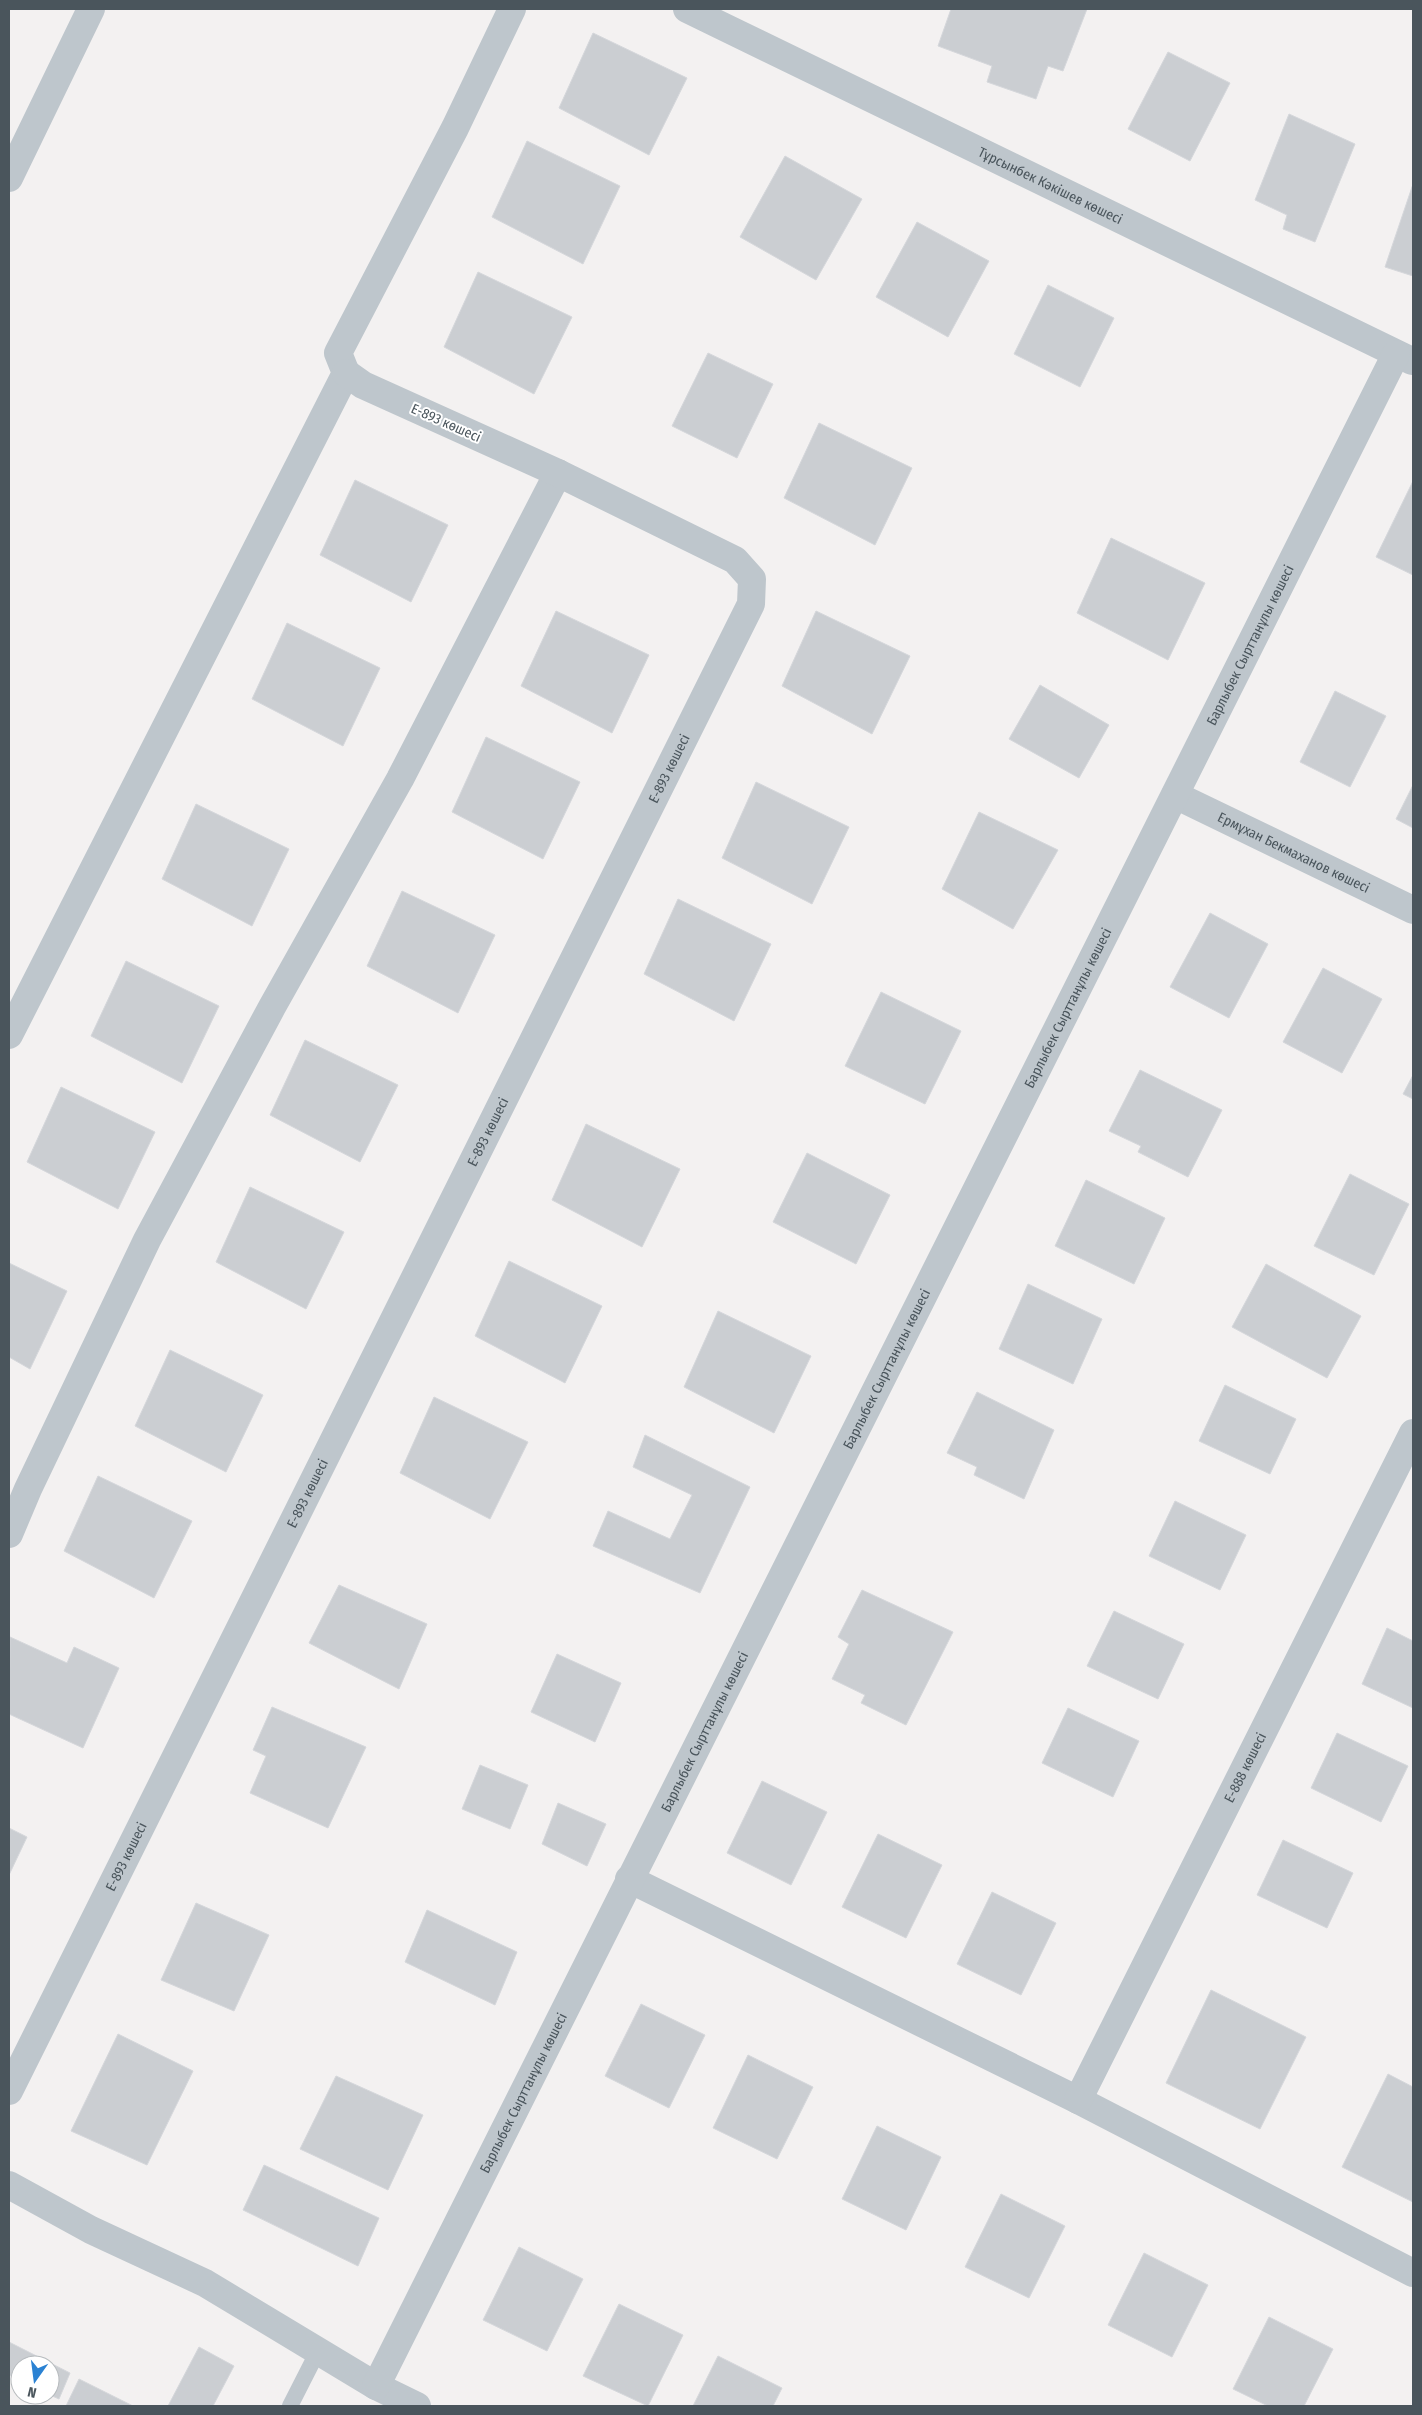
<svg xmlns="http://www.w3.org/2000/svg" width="1422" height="2415" viewBox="0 0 1422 2415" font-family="'Fira Sans Condensed',sans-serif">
<rect width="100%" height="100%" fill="#f3f1f1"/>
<path fill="#cbced2" stroke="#d5d7db" d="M951,9H1087L1063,71L1048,66L1036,99L987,82L992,66L938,46Z
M593,33L687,78L649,155L559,108Z
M1168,52L1230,83L1190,161L1128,129Z
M1289,114L1355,144L1315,242L1283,229L1287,215L1255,200Z
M527,141L620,186L583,264L492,217Z
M785,156L862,199L816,280L740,237Z
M1413,184V276L1385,267Z
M917,222L989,261L948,337L876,297Z
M478,272L572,317L534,394L444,347Z
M1048,285L1114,318L1080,387L1014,354Z
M708,353L773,384L737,458L672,426Z
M819,423L912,468L875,545L784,498Z
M355,480L448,525L411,602L320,555Z
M1413,481V575L1376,557Z
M1111,538L1205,583L1168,660L1077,613Z
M556,611L649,655L612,733L521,686Z
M816,611L910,656L872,734L782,686Z
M287,623L380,668L343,746L252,699Z
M1040,685L1109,725L1079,778L1009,739Z
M1335,691L1386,716L1350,787L1300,762Z
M486,737L580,782L543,859L452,812Z
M756,782L849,827L812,904L722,858Z
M1413,785V828L1396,819Z
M196,804L289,849L252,926L162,879Z
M979,812L1058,850L1013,929L942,889Z
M402,891L495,935L458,1013L367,966Z
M678,899L771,944L734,1021L644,974Z
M1210,913L1268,944L1229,1018L1170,987Z
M126,961L219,1006L182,1083L91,1036Z
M1323,968L1382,999L1342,1073L1283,1042Z
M881,992L961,1031L925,1104L845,1066Z
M305,1040L398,1085L360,1162L270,1115Z
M1140,1070L1222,1110L1188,1177L1138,1152L1141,1146L1109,1131Z
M1413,1075V1099L1403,1094Z
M61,1087L155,1132L118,1209L27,1162Z
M586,1124L680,1169L642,1247L552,1200Z
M807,1153L890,1195L856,1264L773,1222Z
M1350,1174L1409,1204L1374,1275L1314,1246Z
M1086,1180L1165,1218L1134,1284L1055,1246Z
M250,1187L344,1232L306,1309L216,1262Z
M509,1261L602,1306L565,1383L475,1336Z
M9,1263L67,1291L30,1369L9,1357Z
M1266,1264L1361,1316L1327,1378L1232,1327Z
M1028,1284L1102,1319L1073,1384L999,1349Z
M718,1311L811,1356L774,1433L684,1387Z
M170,1350L263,1395L226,1472L135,1426Z
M1225,1385L1296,1419L1270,1474L1199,1441Z
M977,1392L1054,1430L1024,1499L974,1475L977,1467L947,1453Z
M434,1397L528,1442L490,1519L400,1473Z
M645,1435L750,1487L700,1593L593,1546L608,1511L670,1539L692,1495L633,1467Z
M98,1476L192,1521L154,1598L64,1551Z
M1175,1501L1246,1535L1220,1590L1149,1556Z
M339,1585L427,1624L399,1689L309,1643Z
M862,1590L953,1632L906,1725L861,1703L865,1695L832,1679L849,1644L838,1637Z
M1114,1611L1184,1644L1158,1699L1087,1666Z
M1387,1628L1413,1641V1708L1362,1684Z
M10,1637L67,1663L74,1647L119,1668L83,1748L9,1714Z
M557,1654L621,1683L595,1742L531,1712Z
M272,1707L366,1747L328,1828L250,1793L266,1756L253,1750Z
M1068,1708L1139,1741L1113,1797L1042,1763Z
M1337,1733L1408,1766L1381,1822L1311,1788Z
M480,1765L528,1785L510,1829L462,1809Z
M762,1781L827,1812L791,1885L727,1853Z
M558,1803L606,1824L587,1866L542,1844Z
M9,1828L27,1837L9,1875Z
M878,1834L942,1865L906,1938L842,1907Z
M1283,1840L1353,1873L1327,1928L1257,1895Z
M992,1892L1056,1923L1021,1995L957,1964Z
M196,1903L269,1935L234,2011L161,1980Z
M427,1910L517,1952L495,2005L405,1962Z
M1211,1990L1306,2037L1260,2129L1166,2083Z
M641,2004L705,2035L669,2108L605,2076Z
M118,2034L193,2071L147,2165L71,2131Z
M748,2055L813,2087L777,2159L713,2128Z
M1388,2074L1413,2087V2202L1342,2167Z
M336,2076L423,2115L388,2190L300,2149Z
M877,2126L941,2157L906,2230L842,2199Z
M264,2165L379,2218L358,2266L243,2210Z
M1001,2194L1065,2226L1029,2298L965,2267Z
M519,2247L583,2279L547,2351L483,2320Z
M1144,2253L1208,2285L1172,2357L1108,2325Z
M619,2304L683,2335L648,2406L583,2376Z
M1269,2317L1333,2349L1304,2406H1268L1233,2389Z
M9,2342L70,2373L59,2399L50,2395V2365H20V2380L9,2375Z
M199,2347L234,2366L213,2406H168Z
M718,2356L782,2388L773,2406H693Z
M79,2379L133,2406H66Z"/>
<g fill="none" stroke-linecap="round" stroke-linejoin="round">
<path stroke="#bec6cc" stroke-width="16" d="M290,2406L318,2351"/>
<g stroke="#bec6cc" stroke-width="28">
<path id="s1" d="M687,9L1412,361"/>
<path d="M9,178L91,9"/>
<path id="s2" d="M1175,795L1413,910"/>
<path d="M9,1035L346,373L338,353L455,128L512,9"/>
<path d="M9,1534L28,1489L147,1240L272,1007L400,779L558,473"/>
<path d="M629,1879L1078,2100L1413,2273"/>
<path id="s3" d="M9,2091L751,604L752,579L735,560L558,473L363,385L346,373"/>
<path id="s4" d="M1078,2100L1413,1433"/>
<path d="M9,2185L91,2230L205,2283L376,2386L417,2406"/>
<path id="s5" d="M376,2386L1396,354"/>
</g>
</g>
<g text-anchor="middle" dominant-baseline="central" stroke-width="4" stroke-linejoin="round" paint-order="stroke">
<g font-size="14" fill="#4a555c" stroke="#fff">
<text stroke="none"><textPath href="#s1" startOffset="404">Тұрсынбек Кәкішев көшесі</textPath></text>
<text transform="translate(446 423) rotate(24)">Е-893 көшесі</text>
<text stroke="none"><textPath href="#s5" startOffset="1948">Барлыбек Сырттанұлы көшесі</textPath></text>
<text stroke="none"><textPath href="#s3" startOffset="1478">Е-893 көшесі</textPath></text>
<text stroke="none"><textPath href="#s2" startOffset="132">Ермұхан Бекмаханов көшесі</textPath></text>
<text stroke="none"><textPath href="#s5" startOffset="1542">Барлыбек Сырттанұлы көшесі</textPath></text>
<text stroke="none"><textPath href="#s3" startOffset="1072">Е-893 көшесі</textPath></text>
<text stroke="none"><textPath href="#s5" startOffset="1138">Барлыбек Сырттанұлы көшесі</textPath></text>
<text stroke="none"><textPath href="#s3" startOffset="668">Е-893 көшесі</textPath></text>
<text stroke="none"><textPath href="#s5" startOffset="732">Барлыбек Сырттанұлы көшесі</textPath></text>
<text stroke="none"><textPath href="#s4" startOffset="372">Е-888 көшесі</textPath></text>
<text stroke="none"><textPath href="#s3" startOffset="262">Е-893 көшесі</textPath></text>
<text stroke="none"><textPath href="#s5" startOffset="328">Барлыбек Сырттанұлы көшесі</textPath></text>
</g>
</g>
<rect width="1422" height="2415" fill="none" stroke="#4a555c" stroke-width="20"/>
<g transform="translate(35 2380) rotate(194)"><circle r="24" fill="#ffffff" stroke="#b7bbbe"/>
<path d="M0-4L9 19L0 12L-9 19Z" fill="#2b82d3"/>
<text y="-8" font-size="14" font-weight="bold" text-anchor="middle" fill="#4a555c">N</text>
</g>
</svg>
